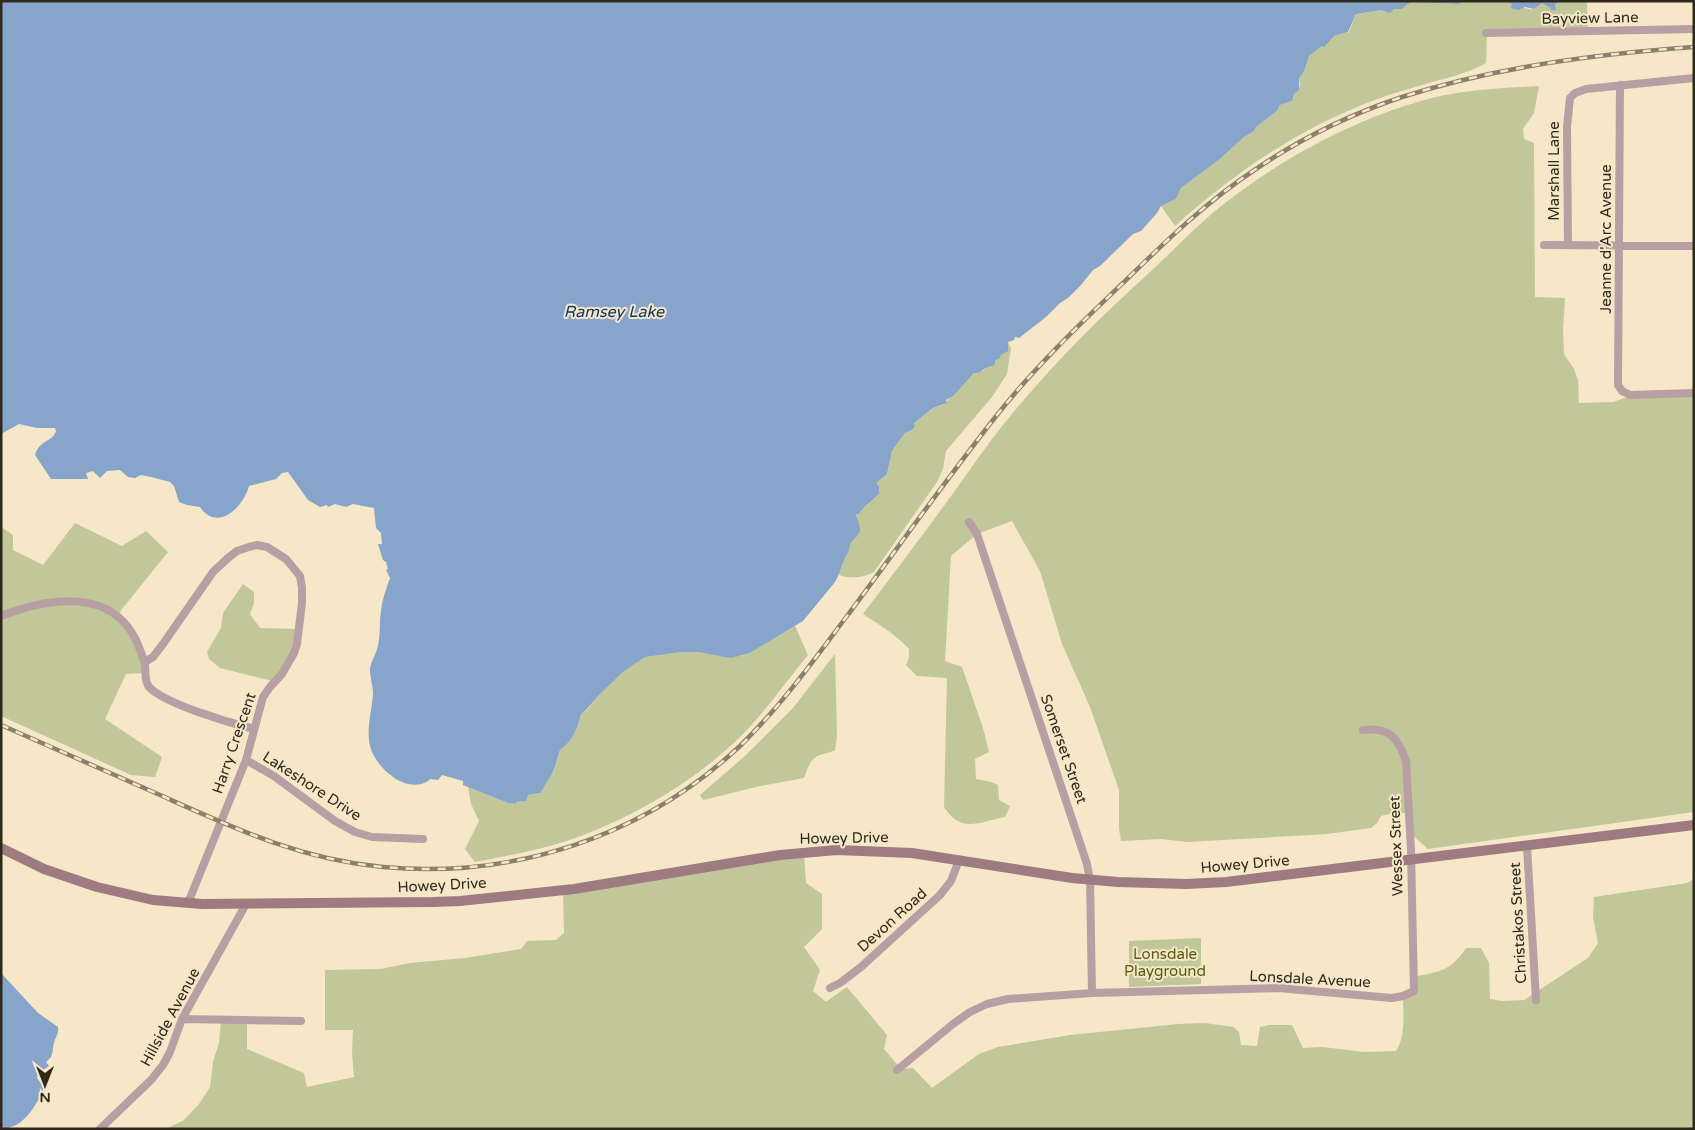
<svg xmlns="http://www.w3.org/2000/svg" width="1695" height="1130" viewBox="0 0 1695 1130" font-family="'Varela Round',sans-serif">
<rect width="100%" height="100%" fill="#f5e7c7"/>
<path fill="#c1c799" d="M1462,1H1507L1520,8C1525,7 1529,10 1534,9C1536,8 1539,4 1542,3L1550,8L1551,10L1558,2L1587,1L1588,33L1487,34L1486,63C1466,74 1450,77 1429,83C1408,89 1387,95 1367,103C1295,131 1232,175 1175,226L1161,206L1176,199L1181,188L1220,159L1244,137L1254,131L1256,127L1277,111L1280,105L1292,101L1294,94L1300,86L1299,78L1309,56L1322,46H1324L1334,36L1349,32L1356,14L1382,10L1394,9L1412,2L1459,4Z
M1539,86L1534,113L1523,129L1524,139L1534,143L1535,297L1565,298L1563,329L1564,354L1574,369L1578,380L1579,403L1613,402L1630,396L1694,394V812L1428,849L1410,833L1409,813H1393L1381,816L1377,823L1371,828L1327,834L1187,842L1161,839L1121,841L1119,829V790L1090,707L1062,644L1040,571L1012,521L977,534L951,556L945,661L962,667L983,728L989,752L975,759L976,779L991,782L998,785L999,800L1010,806L1005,817C978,822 962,834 944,807L947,678L917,676L906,665L909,658V649C896,634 879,625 863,614C891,577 919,540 946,503C964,479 980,454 999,430C1044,373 1096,321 1150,272C1176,248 1201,221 1229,200C1287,155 1365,114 1436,97C1470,89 1505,88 1539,86Z
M1008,342L1011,348L1007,374L992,397L946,451L943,469L937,482L874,572C864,578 849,579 839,575L840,566L849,550L850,544L859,533V527L856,514H859C863,507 873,500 879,494L875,483L887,474L892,451L905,433L912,430L914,423L933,408L943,405L974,373L983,371L995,359Z
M75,523L122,546L146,531L168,552L122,609L118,616L135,640L144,673L126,674L105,719L162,757L155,777L131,775L1,716V527L13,535V550L43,565Z
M243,584L254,592V603L250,614L260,628L298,629L290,660L272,681L220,668L209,659L207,652L221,628L223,613Z
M795,626L808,655C786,682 765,712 740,737C697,779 642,812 586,834C551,848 512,855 475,862L465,849L479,821L471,804L468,787L508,803L515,804L517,802H522L528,795L540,793C544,789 544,785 547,782C555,771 557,763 560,750C571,741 579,729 581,714L587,710L599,695L623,672L645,657L682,652H697L721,656H740L750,653Z
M835,654L837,735L835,750C830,753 826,753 820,755C810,758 807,770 804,778L760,786L703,800L700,795L746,755L793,708Z
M804,853L806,883L822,894V929L804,947L820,970L813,991L826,1002L847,987L887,1035L884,1049L901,1069L913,1068L932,1088L979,1054L998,1047L1070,1035L1178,1024L1205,1023L1233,1027L1239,1032L1241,1045L1257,1046L1260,1027L1269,1025H1292L1303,1048L1323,1047L1364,1052L1396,1051C1406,1036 1403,1014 1403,997L1414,991V977C1440,971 1450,972 1466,948H1481L1489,963L1490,999L1502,1001L1524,1000L1588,958L1598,943L1593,917L1594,897L1687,883L1694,879V1129H166L184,1120L199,1104L210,1087L213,1062L219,1043L221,1021H247V1049L304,1073L307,1087L354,1077L352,1053L353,1030H325V970L381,969L410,963L465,958L521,949L527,941L556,940L564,933L563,891Z
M1201,938V984L1129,987V941Z"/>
<path fill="#87a4ca" d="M1,1H1462L1459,4L1412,2L1406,5L1402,9H1394L1390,13L1382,10L1356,14L1348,32L1334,36L1324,47L1322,46L1309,56L1304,71L1299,78V90L1294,94L1292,101L1280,105L1277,111L1256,127L1254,131L1244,137L1220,159L1181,188L1176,199L1161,206L1157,213L1141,231L1133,234L1100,266L1093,270L1081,285L1068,298L1060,303L1046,317L1019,338L1015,337L1014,340L1008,342V351L1001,355L999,359L995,360V364C991,367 989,366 986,368C981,371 981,373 974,373L953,396L946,400L947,403L933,408L914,423L915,426L912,430L905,433L892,451L887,474L876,483L879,487V494C873,500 863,507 859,514H856C857,519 860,525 860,530C859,536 854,538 851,543C849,546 850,550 847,554C841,564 841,572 835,582L803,621L750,653L731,658L697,652H682L645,657L623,672L599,695L586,710L581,714C578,729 572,741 560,750C556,763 555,771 547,782C544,785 544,789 540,793L528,795L526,801L517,802L515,804L508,803L463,785V781L442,775L438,780L430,779C424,786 411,786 402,782C388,776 374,761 370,746C366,727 372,712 373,693C373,686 370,678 370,670C370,663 375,656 377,649C381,636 379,623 381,611C382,600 386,589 390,578L386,570L388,569L386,562L383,560L378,544H382L381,533L376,528L374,508L353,504L346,507L335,504L328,507L327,505L320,507L308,500L288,472L282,473L276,479L249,486C244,506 218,533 200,507L187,505L179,502L174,486L170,482L151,477L141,475L135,478L128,477L120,470L107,471L100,478L93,471L86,473L88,479H51L35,455C40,439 53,442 56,431L55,428H37L19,424L1,434Z
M1507,1H1566L1558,2L1555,5L1556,10H1551L1550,8L1542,3L1534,9L1525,7L1519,10L1513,9L1511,7L1512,4Z
M1,973L38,1013L58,1027C59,1034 56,1036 54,1043C52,1051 54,1056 46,1062L49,1066C44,1070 38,1071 37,1078L44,1087C39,1101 26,1124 10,1127L9,1129H1Z"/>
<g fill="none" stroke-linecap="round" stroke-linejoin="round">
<path stroke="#b79fa3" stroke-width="8" d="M1486,33L1694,29
M1620,85L1618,385L1622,391L1630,395L1694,393
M1544,245L1694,246
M1568,245L1567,127L1570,98L1575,93L1586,89L1694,78
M969,522L977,534L1087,864L1090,880L1092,993
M1,616C47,598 110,587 136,640C139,647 142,654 144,661C147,670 143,679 149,687C165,704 230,723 254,729
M145,662L153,657L163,644L213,572L228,558L237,551L249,547L257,545L267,547L286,559L300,576L302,588V603L297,644L294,653L282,674L270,687L263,697L246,760L188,903
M246,760L274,776L335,821L355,832L372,837L423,839
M1527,846L1536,1000
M830,988L840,983L861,967L940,895L951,881L959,860
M182,1019L301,1021
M897,1070L953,1024L970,1012L987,1004L1008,999L1092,993L1278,988L1392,998L1403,996L1414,991L1411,850L1406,761C1398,737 1389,727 1363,730
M100,1129L151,1080L163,1065L170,1052L182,1019L246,904"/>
<path stroke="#9e7b81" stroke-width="10" d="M1,848L44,869L97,887L153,900L202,904L433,902L460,901L574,889L780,855L837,850L912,853L1072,878L1118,882L1186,884L1226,882L1694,825"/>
<defs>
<path id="rail" d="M1,725C54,748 107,772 160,795C236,829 299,859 383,867C514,879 643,837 740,746C779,708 811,664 844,620C895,552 944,482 997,415C1035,367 1079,325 1124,282C1165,242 1207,201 1256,169C1300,139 1351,114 1402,97C1496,67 1596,54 1694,47"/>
</defs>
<use href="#rail" stroke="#8a816c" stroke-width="4.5"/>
<use href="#rail" stroke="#f5e7c7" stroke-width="2.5" stroke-dasharray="8" stroke-linecap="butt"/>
</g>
<g text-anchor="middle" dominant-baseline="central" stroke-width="4" stroke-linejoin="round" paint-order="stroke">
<g font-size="15" fill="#2e291d" stroke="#f5e7c7">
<text transform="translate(1590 18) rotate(-1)">Bayview Lane</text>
<text transform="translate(1554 171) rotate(-90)">Marshall Lane</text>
<text transform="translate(1606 239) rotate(-90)">Jeanne d'Arc Avenue</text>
<text transform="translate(234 743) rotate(-71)">Harry Crescent</text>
<text transform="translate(1064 749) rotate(71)">Somerset Street</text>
<text transform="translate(312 786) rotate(33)">Lakeshore Drive</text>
<text transform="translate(844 838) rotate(-1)">Howey Drive</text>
<text transform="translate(1396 846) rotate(-92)">Wessex Street</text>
<text transform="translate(1245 864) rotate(-5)">Howey Drive</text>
<text transform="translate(442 885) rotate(-3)">Howey Drive</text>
<text transform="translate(892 920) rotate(-42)">Devon Road</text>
<text transform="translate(1518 923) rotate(-93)">Christakos Street</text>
<text transform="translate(1310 979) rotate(3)">Lonsdale Avenue</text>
<text transform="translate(170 1017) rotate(-62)">Hillside Avenue</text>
</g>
<g font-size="15" fill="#575b0e" stroke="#f5e7c7">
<text x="1165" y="954">Lonsdale<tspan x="1165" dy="17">Playground</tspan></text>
</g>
<g font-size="16" font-style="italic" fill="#113868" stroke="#f5e7c7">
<text x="614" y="312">Ramsey Lake</text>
</g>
</g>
<rect width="1695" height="1130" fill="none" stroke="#2e291d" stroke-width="5"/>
<g transform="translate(45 1085) rotate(180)" stroke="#f5e7c7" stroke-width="4" paint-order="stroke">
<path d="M0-4L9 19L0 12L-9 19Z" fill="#2e291d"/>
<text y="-8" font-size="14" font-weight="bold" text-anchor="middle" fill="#2e291d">N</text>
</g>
</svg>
